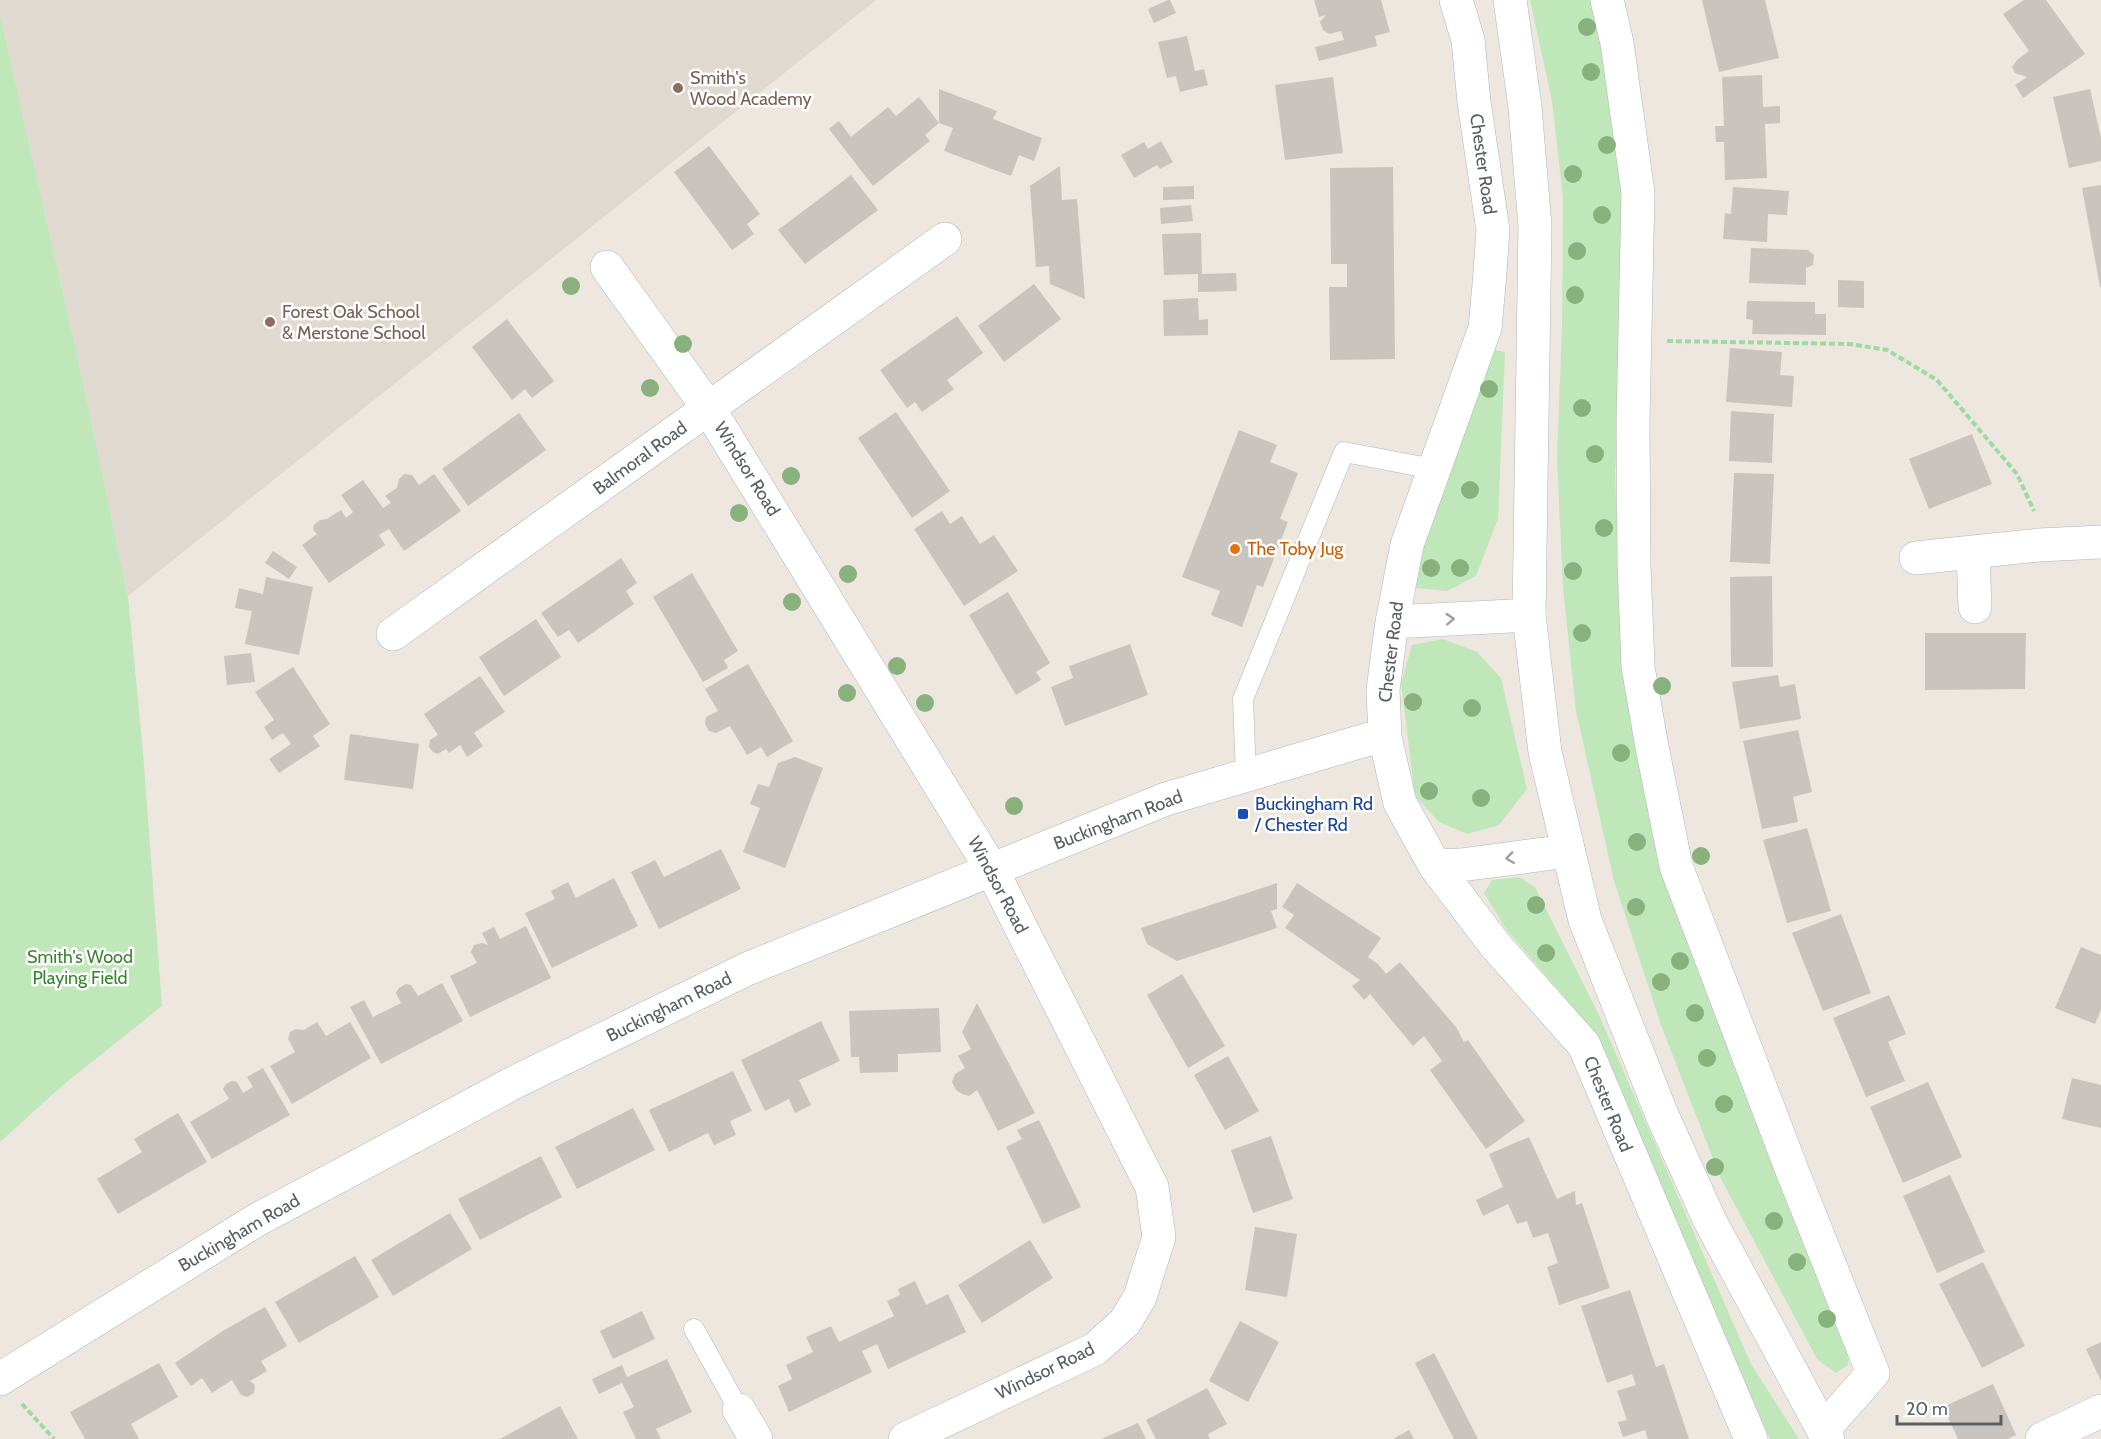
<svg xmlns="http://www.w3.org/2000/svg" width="2101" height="1439" viewBox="0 0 2101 1439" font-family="Cabin,sans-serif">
<rect width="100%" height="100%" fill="#ede7df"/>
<path fill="#dfd9d0" d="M0,0H876L128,596L82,377L0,14Z"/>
<path fill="#c0e7b9" d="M1530,0H1596L1628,180L1621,392L1615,472L1621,623L1667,874L1732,1061L1850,1349L1848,1365L1836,1373L1817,1359L1720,1177L1661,1025L1614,881L1576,711L1563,588L1557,458L1562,327L1563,198L1552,101Z
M0,14L82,377L128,596L143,752L162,1006L63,1085L0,1142Z
M1490,349L1505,352L1498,519L1476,576L1447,591L1416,588L1423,545Z
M1443,639L1477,652L1501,678L1527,789L1499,825L1467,834L1439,822L1415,796L1401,683L1412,645Z
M1519,877L1535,887L1599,1015L1751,1364L1799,1439H1770L1591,1028L1506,929L1484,893L1492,880Z"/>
<path fill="#cac4be" d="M1168,0H1170L1176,13L1154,23L1148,9Z
M1314,0H1381L1390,32L1375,36L1377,46L1319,61L1315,47L1344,40L1341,31L1329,34L1323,30L1320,22L1326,15L1319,17Z
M1702,0H1765L1779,58L1719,72Z
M2024,0H2046L2085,54L2023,98L2015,85L2027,77L2015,73L2012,67L2017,60L2029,51L2003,14Z
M1187,36L1195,71L1204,69L1208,85L1180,92L1176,76L1167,78L1158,42Z
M1762,75L1763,107L1780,106V123L1765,124L1767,178L1725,180L1724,142H1716L1715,126H1724L1722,77Z
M1333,77L1343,153L1285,160L1275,85Z
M939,89L997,111L993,119L1042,138L1034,161L1019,155L1011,176L944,151L953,128L939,123Z
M2090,89L2101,138V161L2069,168L2053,97Z
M919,97L939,123L925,135L930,141L873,186L829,129L839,121L851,137L888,107L896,116Z
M1161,141L1173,162L1160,169L1157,165L1134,178L1121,155L1144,142L1148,149Z
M709,146L760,214L747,224L754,234L732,250L674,172Z
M1060,166L1062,200L1077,199L1085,299L1050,284L1049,266L1036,267L1030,186Z
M1393,167L1395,359L1330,360L1329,287H1347V264H1331L1330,168Z
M851,175L878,210L805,264L778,230Z
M2101,185V287H2100L2082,188Z
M1194,186V199L1163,200V187Z
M1733,187L1789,191L1787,215L1768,214L1767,242L1723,239L1725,213L1731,214Z
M1191,205L1193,221L1161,224L1160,208Z
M1201,233L1202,274L1236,273L1237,291L1198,292V274L1164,275L1162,234Z
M1751,248L1808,250L1814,255L1813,265L1806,268V285L1749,283Z
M1838,280L1864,281V308L1838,307Z
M1034,284L1061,319L1004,362L978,326Z
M1198,298L1199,320L1208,319V335L1164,336L1163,300Z
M1747,301L1815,302V314H1826V335L1752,334L1753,320L1746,319Z
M957,316L983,353L947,380L954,389L922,412L915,402L907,408L880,370Z
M507,319L554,381L532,398L525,389L512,400L472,347Z
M1730,348L1782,352L1780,375L1794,376L1792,407L1726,402Z
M1731,411L1774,414L1772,463L1729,461Z
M896,412L950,491L912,518L858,438Z
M519,413L546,450L468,506L442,469Z
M1239,430L1277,445L1270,462L1298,473L1280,519L1288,522L1263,587L1257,585L1242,627L1211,615L1220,591L1182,577Z
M1972,434L1992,484L1929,509L1909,459Z
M1734,473L1774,474L1770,564L1730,562Z
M404,474L412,475L419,485L434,474L461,511L404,551L389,529L379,535L385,545L329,583L302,545L317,534L313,530L314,525L320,520L327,519L341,510L346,518L353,512L341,495L363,480L383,508L391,503L385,496L397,488L399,479Z
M942,511L950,524L962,516L980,544L994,535L1018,571L964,606L914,529Z
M273,551L297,567L289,579L265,563Z
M621,558L637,583L626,591L634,604L578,643L569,630L558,637L541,613Z
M692,573L738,651L724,660L728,668L703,682L653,597Z
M1772,576L1773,667H1731L1730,577Z
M266,577L313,587L299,655L245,644L252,611L235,608L239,588L263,594Z
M1008,592L1050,663L1036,672L1041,680L1016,695L969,615Z
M536,619L561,657L504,696L479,657Z
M1925,633H2026L2025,689L1925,690Z
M1130,644L1148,695L1065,726L1051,687L1073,678L1069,666Z
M251,653L255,682L227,685L224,656Z
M748,664L793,741L767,757L761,747L747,755L730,726L716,733L709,731L705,724L706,717L718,711L705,689Z
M293,667L330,724L313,736L320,746L279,773L269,759L291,744L283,733L272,740L264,727L274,720L255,692Z
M1778,675L1780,687L1795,684L1801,719L1740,729L1732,682Z
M480,676L505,712L474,733L483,746L467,757L460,745L449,753L446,749L438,754L433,752L429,747L430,740L438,735L424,714Z
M1798,730L1812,792L1793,797L1798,822L1762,829L1743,741Z
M350,734L419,744L413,789L344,780Z
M795,757L823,768L785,868L743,852L760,808L750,804L758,784L769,787L778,763Z
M1807,828L1831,911L1787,923L1763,840Z
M721,849L741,889L659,929L631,872L655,860L664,877Z
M614,878L638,926L552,968L525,913L555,899L551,891L568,882L576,898Z
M1277,883V909L1271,911L1277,928L1177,961L1147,944L1141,928Z
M1297,883L1381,938L1368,957L1378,964L1386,974L1400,962L1456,1027L1464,1042L1468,1040L1525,1121L1486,1149L1430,1070L1442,1061L1424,1036L1413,1046L1370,994L1364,1000L1352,986L1360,980L1285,928L1294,915L1282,907Z
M1841,914L1871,993L1823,1011L1792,933Z
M526,926L551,978L470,1017L450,976L477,963L471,952L474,945L482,943L488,945L482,933L494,927L500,939Z
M2081,947L2101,955V1010L2095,1024L2055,1008Z
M1182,974L1225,1046L1188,1068L1147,995Z
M442,983L463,1021L381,1064L350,1007L364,1000L373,1017L401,1003L396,993L399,988L406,984L411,985L418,996Z
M1889,995L1906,1034L1888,1042L1905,1081L1866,1097L1833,1018Z
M977,1003L1035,1113L998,1131L977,1090L969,1096L962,1094L956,1090L952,1082L955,1074L965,1068L958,1056L971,1049L962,1032Z
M939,1008L941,1052L898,1054V1072L860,1073L859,1057H851L849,1011Z
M821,1021L840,1061L799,1080L811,1105L795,1113L789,1099L765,1111L741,1060Z
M317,1022L326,1036L350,1022L371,1058L292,1104L270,1066L295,1052L288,1039L290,1032L296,1029L304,1030Z
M1228,1056L1259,1111L1225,1130L1194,1075Z
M263,1068L290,1115L212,1159L190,1122L229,1099L223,1089L226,1084L232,1081L237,1082L243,1093L253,1087L247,1077Z
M733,1071L752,1111L730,1121L736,1135L714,1145L708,1133L669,1152L649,1110Z
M2072,1078L2101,1085V1128L2062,1119Z
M1928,1082L1962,1157L1903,1183L1870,1107Z
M633,1108L655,1150L577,1189L555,1147Z
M178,1113L207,1162L118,1214L97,1179L142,1152L134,1139Z
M1039,1120L1081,1207L1043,1224L1006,1147L1022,1139L1017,1130Z
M1271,1136L1293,1199L1253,1213L1231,1150Z
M1529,1137L1557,1199L1575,1191L1576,1205L1582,1203L1610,1288L1559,1305L1547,1267L1558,1263L1548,1233L1533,1238L1527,1221L1517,1224L1508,1204L1483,1216L1476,1200L1503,1187L1489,1154Z
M541,1156L562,1197L480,1240L458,1199Z
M1950,1175L1985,1252L1937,1273L1903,1196Z
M450,1213L472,1249L393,1296L371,1260Z
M1255,1227L1297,1234L1287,1297L1245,1290Z
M1030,1240L1053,1278L982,1323L958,1285Z
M355,1256L379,1297L299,1343L275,1302Z
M1983,1262L2025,1346L1982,1368L1939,1284Z
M915,1281L926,1305L948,1294L966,1332L888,1369L877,1344L862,1351L872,1372L789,1412L778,1386L792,1379L786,1365L813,1352L806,1337L831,1326L839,1342L894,1316L887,1301L900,1295L898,1289Z
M1630,1290L1656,1367L1664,1364L1689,1439H1648L1645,1430L1623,1437L1618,1422L1627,1420L1617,1391L1636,1385L1632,1374L1607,1383L1581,1306Z
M265,1307L287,1346L261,1361L267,1371L250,1381L255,1385L254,1393L247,1397L241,1395L232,1380L212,1393L202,1378L191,1386L175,1363L221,1332Z
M642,1311L655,1339L613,1359L600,1331Z
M1240,1321L1279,1342L1248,1402L1209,1381Z
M2101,1342V1381L2086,1349Z
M1434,1353L1478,1439H1454L1415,1363Z
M667,1359L692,1412L656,1429L661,1439H636L623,1412L634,1407L622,1383L599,1394L592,1379L622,1365L627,1377Z
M159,1363L178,1397L131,1424L139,1439H85L70,1412Z
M1993,1384L2016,1435L2008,1439H1958L1943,1407Z
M1207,1388L1227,1424L1208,1434L1210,1439H1156L1146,1420Z
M560,1406L578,1439H500Z
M1138,1423L1146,1439H1101Z
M1409,1430L1414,1439H1393Z"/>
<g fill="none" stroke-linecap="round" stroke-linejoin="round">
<defs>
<path id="service" d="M1246,776L1243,699L1344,452L1434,469
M694,1329L739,1410"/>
<path id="minor" d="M1456,0L1468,40L1474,102L1493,230L1489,285L1485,328L1407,545L1392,622L1383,690L1385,737L1400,803L1435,866L1496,946L1584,1045L1751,1439
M1607,0L1617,43L1638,193L1633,422L1634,564L1638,667L1652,747L1676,866L1793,1173L1873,1373L1823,1430
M607,267L709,409L992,870L1152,1187L1159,1237L1140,1297L1125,1322L1095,1349L905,1439
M1973,553L1975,607
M1916,558L2039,545L2101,542
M1392,622L1529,615
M393,634L945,239
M1435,866L1461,865L1568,851
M0,1379L255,1221L515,1082L747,969L1166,799L1369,739L1385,737
M739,1410L756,1439
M2042,1439L2101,1411"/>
<path id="secondary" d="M1510,0L1525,107L1535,226L1529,615L1545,752L1585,920L1662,1115L1710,1221L1828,1439"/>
</defs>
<use href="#service" stroke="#b0b4b8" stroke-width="21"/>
<use href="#minor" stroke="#b0b4b8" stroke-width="34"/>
<use href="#secondary" stroke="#b1b7bc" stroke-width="34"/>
<path stroke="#9bdaa1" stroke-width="4" stroke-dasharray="6 3" stroke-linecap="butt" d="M1667,341L1850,344L1887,350L1937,380L2017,474L2034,511
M22,1404L54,1439"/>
<use href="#service" stroke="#fff" stroke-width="20"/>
<use href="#minor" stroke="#fff" stroke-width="33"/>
<use href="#secondary" stroke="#fff" stroke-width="33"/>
</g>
<g fill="#89b17e">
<circle cx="1587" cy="27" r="9"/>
<circle cx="1591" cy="72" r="9"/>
<circle cx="1607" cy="145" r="9"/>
<circle cx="1573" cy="174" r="9"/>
<circle cx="1602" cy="215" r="9"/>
<circle cx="1577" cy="251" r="9"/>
<circle cx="571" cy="286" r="9"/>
<circle cx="1575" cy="295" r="9"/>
<circle cx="683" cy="344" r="9"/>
<circle cx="650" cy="388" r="9"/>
<circle cx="1489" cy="389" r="9"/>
<circle cx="1582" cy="408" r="9"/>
<circle cx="1595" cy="454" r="9"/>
<circle cx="791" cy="476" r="9"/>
<circle cx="1470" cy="490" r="9"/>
<circle cx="739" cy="513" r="9"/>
<circle cx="1604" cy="528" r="9"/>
<circle cx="1431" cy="568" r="9"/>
<circle cx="1460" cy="568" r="9"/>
<circle cx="1573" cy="571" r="9"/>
<circle cx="848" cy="574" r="9"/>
<circle cx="792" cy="602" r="9"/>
<circle cx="1582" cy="633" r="9"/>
<circle cx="897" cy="666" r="9"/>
<circle cx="1662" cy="686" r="9"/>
<circle cx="847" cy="693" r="9"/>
<circle cx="1413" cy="702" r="9"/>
<circle cx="925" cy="703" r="9"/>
<circle cx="1472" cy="708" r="9"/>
<circle cx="1621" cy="753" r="9"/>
<circle cx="1429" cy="791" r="9"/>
<circle cx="1481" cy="798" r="9"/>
<circle cx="1014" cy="806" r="9"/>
<circle cx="1637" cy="842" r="9"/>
<circle cx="1701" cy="856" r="9"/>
<circle cx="1536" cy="905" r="9"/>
<circle cx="1636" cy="907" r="9"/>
<circle cx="1546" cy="953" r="9"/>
<circle cx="1680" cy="961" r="9"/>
<circle cx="1661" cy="982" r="9"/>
<circle cx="1695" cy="1013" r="9"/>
<circle cx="1707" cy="1058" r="9"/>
<circle cx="1724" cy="1104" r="9"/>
<circle cx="1715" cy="1167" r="9"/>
<circle cx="1774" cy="1221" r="9"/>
<circle cx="1797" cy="1262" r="9"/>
<circle cx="1827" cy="1319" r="9"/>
</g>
<defs><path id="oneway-chevron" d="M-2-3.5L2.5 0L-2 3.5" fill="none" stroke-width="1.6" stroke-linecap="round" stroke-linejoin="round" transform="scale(1.5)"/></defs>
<g stroke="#9b9ea1">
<use href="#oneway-chevron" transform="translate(1450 619) rotate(-3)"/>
<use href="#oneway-chevron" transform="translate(1510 858) rotate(172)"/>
</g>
<g fill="#8d6e63" stroke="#fff" stroke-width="2">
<circle cx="678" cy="88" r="6"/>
<circle cx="270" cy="322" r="6"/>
</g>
<circle fill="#e8710a" stroke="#fff" stroke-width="2" cx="1235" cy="549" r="6"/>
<rect fill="#1a4fb4" stroke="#fff" stroke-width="2" x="1237" y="808" width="12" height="12" rx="3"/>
<g text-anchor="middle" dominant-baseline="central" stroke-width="5" stroke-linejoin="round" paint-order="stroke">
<g font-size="18" fill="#785e54" stroke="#fff" text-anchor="start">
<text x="690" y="78">Smith's<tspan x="690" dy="21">Wood Academy</tspan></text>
<text x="282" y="312">Forest Oak School<tspan x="282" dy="21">&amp; Merstone School</tspan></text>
</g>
<g font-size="18" fill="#585e62" stroke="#fff">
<text transform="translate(1483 164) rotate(82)">Chester Road</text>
<text transform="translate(640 458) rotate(-36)">Balmoral Road</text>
<text transform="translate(747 469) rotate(58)">Windsor Road</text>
<text transform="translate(1391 652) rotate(-83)">Chester Road</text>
<text transform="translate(1118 820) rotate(-21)">Buckingham Road</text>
<text transform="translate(998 885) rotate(62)">Windsor Road</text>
<text transform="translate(669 1007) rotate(-26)">Buckingham Road</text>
<text transform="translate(1608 1104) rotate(68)">Chester Road</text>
<text transform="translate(239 1233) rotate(-30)">Buckingham Road</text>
<text transform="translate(1045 1371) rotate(-26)">Windsor Road</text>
</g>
<g font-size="18" fill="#c56008" stroke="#fff" text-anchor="start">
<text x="1247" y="549">The Toby Jug</text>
</g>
<g font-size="18" fill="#164399" stroke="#fff" text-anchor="start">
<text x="1255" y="804">Buckingham Rd<tspan x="1255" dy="21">/ Chester Rd</tspan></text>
</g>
<g font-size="18" fill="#38842e" stroke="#fff">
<text x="80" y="957">Smith's Wood<tspan x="80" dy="21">Playing Field</tspan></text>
</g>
</g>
<path d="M1897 1415v9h104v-9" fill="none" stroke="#585e62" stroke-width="3"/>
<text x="1906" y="1415" font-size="18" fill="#585e62" stroke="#ffffff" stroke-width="4.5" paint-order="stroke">20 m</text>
</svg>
